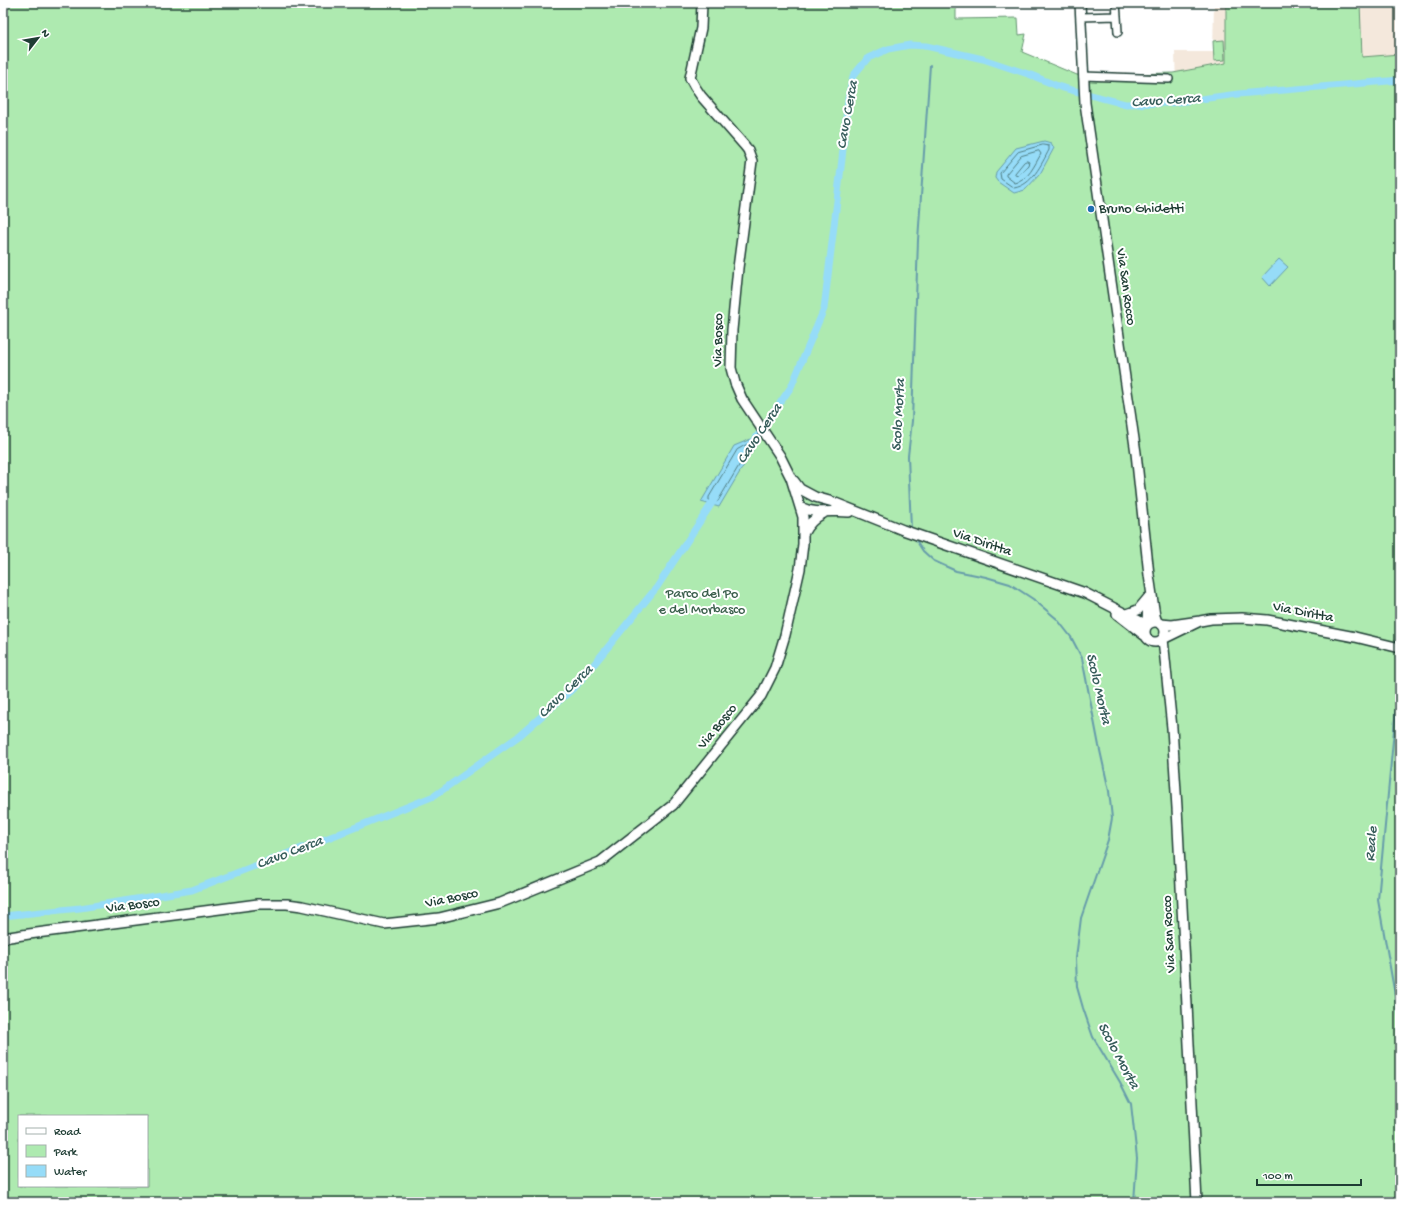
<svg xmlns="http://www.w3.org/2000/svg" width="1403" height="1205" viewBox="0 0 1403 1205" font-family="'Gochi Hand',sans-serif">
<rect width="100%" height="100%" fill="#fff"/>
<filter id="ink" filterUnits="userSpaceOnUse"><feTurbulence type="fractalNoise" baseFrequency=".025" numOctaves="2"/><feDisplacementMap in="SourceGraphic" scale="8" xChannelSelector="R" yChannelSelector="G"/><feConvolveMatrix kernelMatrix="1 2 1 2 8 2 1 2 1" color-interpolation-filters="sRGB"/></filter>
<g filter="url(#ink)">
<path fill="#f4e8dc" d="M1214,3H1400V67L1176,87L1175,52H1213Z"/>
<path fill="#aeeab0" stroke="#669472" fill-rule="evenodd" d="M3,3H956V19L1018,18L1019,35L1026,34L1022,52L1077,75L1173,73L1226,63V3H1360L1362,57L1400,54V1202H3ZM19,1116H147V1186H19Z
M1224,40L1225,60L1214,61L1213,41Z"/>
<path fill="#96dcf8" stroke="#669caa" d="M1044,141L1051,143L1054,148L1040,174L1025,190L1014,193L998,182L995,178L996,172L1016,148Z
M1279,259L1288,267L1270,286L1262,277Z
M751,439L757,443L719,507L701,502L734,446Z"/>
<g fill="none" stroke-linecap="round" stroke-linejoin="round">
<path stroke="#4f7d82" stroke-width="1" d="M1043,145L1049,146V150C1041,165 1032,185 1014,188L1001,179L1000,173L1018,152Z
M1039,151L1041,154C1035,164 1028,181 1015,183L1006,176V174L1021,156Z
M1027,161L1029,162L1028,165L1018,176L1015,175V173L1024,162Z
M748,444L750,445V447L718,501L716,502L709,500V497L737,450Z"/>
<path stroke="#669caa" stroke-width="2" d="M911,529L908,456L912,421L918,240L930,65
M914,537L923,551L934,561L956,571L986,577L1010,584L1033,599L1057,619L1071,637L1082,658L1099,746L1109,791L1112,818L1108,840L1081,918L1076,958L1077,987L1083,1008L1093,1037L1120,1082L1131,1104L1137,1158L1134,1202
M1400,666L1378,900L1400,1023"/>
<path stroke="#96dcf8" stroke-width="7" d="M749,448L791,387L824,309L842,159L848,99L853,76L868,58L888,49L910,45L926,46L983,59L1031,75L1060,87L1125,104L1171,103L1238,94L1400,80
M3,916L80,908L192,890L354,828L434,796L519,736L577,685L657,587L716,497"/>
<defs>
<path id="street" d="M1117,16L1118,32
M1081,17L1117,16L1116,3
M1083,76L1169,79"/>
<path id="secondary" d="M1080,3L1085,103L1136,453L1149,575L1155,616L1157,622
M794,481L800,489L815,497L833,502L903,530L1085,593L1147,625L1148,598
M800,507C816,515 832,510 849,512
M803,534C808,524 814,518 824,513
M1117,614L1144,635
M1127,614L1138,610L1148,598
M1145 632a10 10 0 1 1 20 0a10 10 0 1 1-20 0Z
M1161,624L1172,625L1200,621L1211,619L1242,618L1267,620L1355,637L1400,648
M3,938L29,934L258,904H287L302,906L384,924L439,918L500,903L600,862L673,805L761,696L775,668L785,635L800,569L803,544V517L791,478L780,456L742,399L735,383L731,368L732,330L738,268L752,161L748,150L744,145L701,96L695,87L690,78L701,28L702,3
M1197,1202L1177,808L1172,728L1163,639L1200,621"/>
</defs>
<use href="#street" stroke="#1f3d34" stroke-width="10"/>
<use href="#secondary" stroke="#1f3d34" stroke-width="12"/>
<use href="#street" stroke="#fff" stroke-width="7"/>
<use href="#secondary" stroke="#fff" stroke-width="9"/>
</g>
</g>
<circle fill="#1f6fb2" stroke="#fff" stroke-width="1.5" cx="1091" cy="209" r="4"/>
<g text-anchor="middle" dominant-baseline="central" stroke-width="4" stroke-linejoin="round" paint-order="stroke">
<g font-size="14" fill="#1f3d34" stroke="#fff" text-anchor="start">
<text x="1099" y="209">Bruno Ghidetti</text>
</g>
<g font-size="14" fill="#1f3d34" stroke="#fff">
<text transform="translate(1125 287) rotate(82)">Via San Rocco</text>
<text transform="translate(719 340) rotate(-89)">Via Bosco</text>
<text transform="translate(982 543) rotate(19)">Via Diritta</text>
<text transform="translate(1303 613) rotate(11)">Via Diritta</text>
<text transform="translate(718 727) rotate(-51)">Via Bosco</text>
<text transform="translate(452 899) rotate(-12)">Via Bosco</text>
<text transform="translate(133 906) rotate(-7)">Via Bosco</text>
<text transform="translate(1170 934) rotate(-93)">Via San Rocco</text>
</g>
<g font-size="14" fill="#3c604d" stroke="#fff">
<text x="702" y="594">Parco del Po<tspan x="702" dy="16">e del Morbasco</tspan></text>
</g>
<g font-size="15" font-style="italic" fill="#375d5b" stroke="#fff">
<text transform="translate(1166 101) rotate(-4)">Cavo Cerca</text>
<text transform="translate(848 115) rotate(-80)">Cavo Cerca</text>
<text transform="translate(899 415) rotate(-87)">Scolo Morta</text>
<text transform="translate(760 434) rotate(-56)">Cavo Cerca</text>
<text transform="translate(1098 689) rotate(77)">Scolo Morta</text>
<text transform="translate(566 692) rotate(-44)">Cavo Cerca</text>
<text transform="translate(1372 844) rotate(-85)">Reale</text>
<text transform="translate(290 853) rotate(-21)">Cavo Cerca</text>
<text transform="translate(1118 1056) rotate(62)">Scolo Morta</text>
</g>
</g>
<rect width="1403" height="1205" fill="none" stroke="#fff" stroke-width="16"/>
<rect x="8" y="8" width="1387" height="1189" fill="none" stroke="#1f3d34" stroke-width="1.5" filter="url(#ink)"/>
<rect x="18" y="1115" width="130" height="72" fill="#ffffff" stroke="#a5b1ae"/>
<rect x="26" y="1128" width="20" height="6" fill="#ffffff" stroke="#a5b1ae"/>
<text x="54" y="1135" font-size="12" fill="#1f3d34">Road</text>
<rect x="26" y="1145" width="20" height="12" fill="#aeeab0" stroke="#a5b1ae"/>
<text x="54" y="1155" font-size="12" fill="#1f3d34">Park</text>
<rect x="26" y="1165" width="20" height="12" fill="#96dcf8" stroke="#a5b1ae"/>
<text x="54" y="1175" font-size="12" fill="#1f3d34">Water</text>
<g transform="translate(38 38) rotate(59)" stroke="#ffffff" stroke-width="3" paint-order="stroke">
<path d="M0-3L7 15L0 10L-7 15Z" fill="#1f3d34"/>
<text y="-6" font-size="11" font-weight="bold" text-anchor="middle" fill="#1f3d34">N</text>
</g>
<path d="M1257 1179v6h104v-6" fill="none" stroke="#1f3d34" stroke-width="2"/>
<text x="1263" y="1179" font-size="12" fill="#1f3d34" stroke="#ffffff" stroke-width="3" paint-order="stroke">100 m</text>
</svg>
